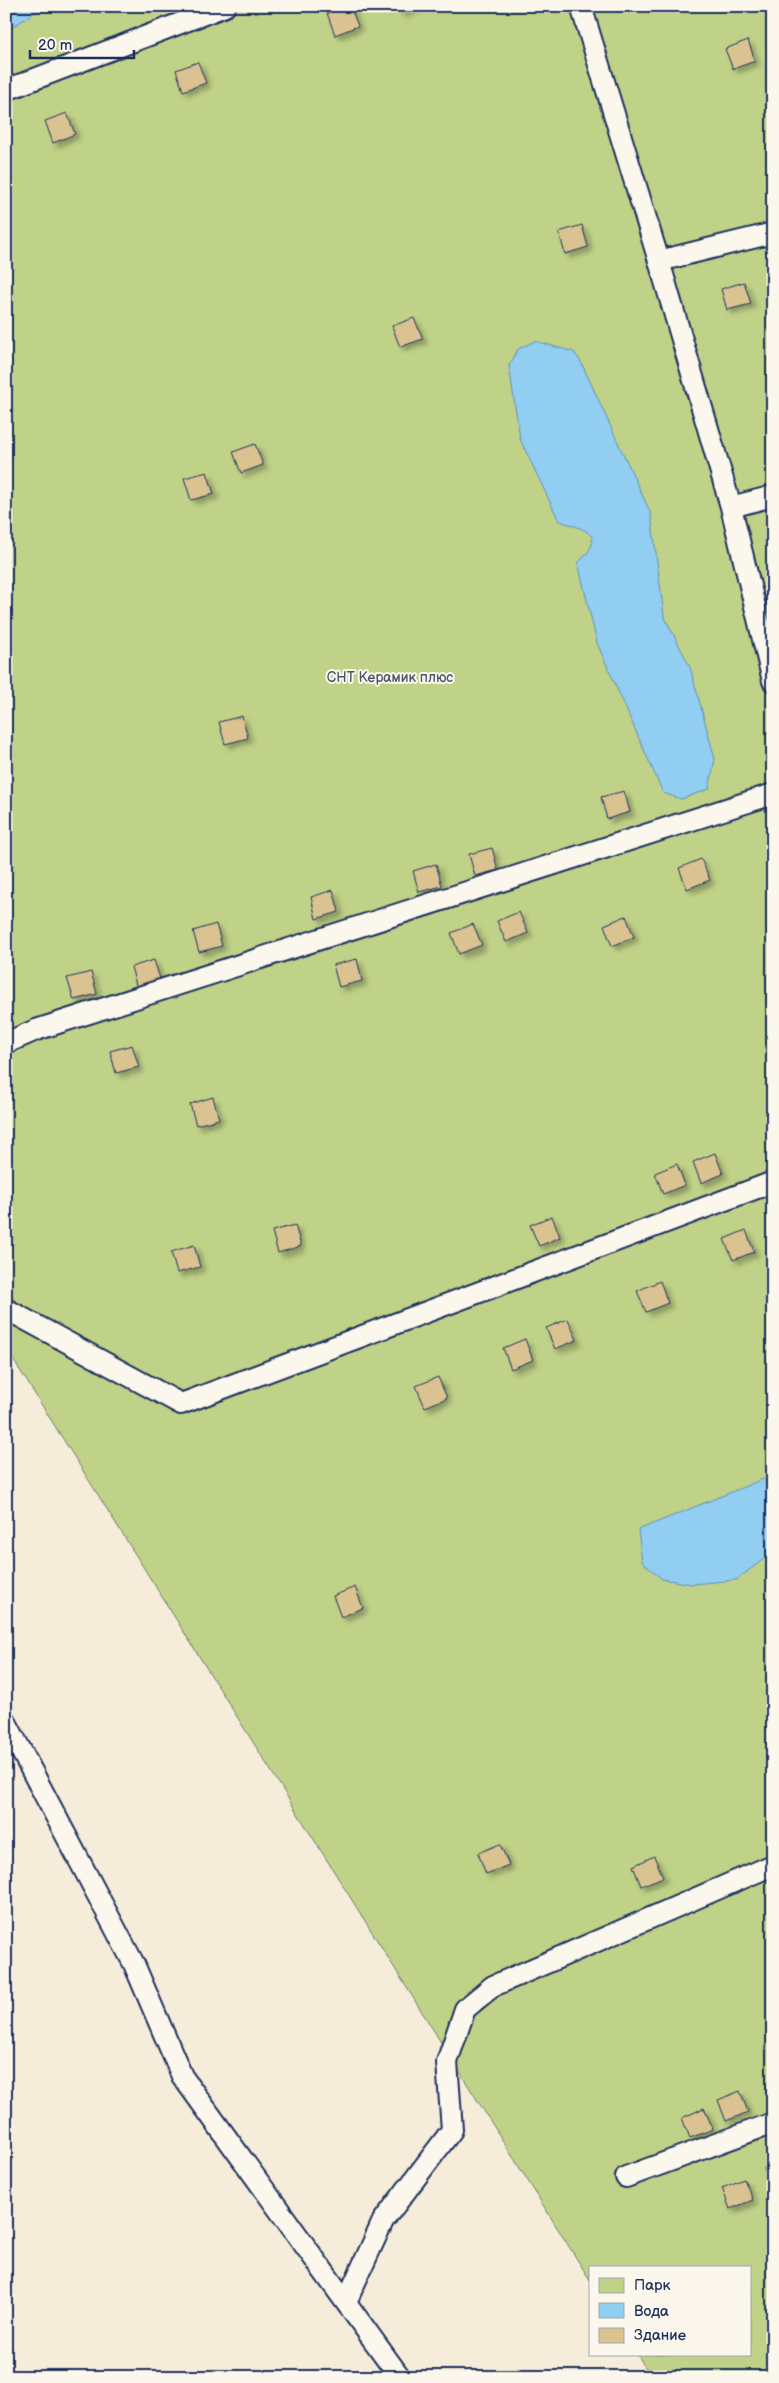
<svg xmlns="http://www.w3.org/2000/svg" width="779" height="2383" viewBox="0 0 779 2383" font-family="'Balsamiq Sans',sans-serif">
<defs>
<filter id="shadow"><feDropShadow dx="4.5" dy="4.5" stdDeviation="2.5" flood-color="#0004"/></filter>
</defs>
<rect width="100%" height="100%" fill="#f5ecda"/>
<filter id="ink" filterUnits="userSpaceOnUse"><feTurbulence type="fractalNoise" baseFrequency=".02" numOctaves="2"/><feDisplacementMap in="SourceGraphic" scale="10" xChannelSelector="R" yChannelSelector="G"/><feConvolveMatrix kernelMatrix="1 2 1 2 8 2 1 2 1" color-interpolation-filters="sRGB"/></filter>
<g filter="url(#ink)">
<path fill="#c0d287" stroke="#6e8072" d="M6,6H773V2377H651L637,2354H750V2267H590V2280L6,1348Z"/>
<path fill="#92cdf2" stroke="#628eb7" d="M6,6H45L6,31Z
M535,341L574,352L581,362L651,514L664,616L690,667L715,759L709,789L681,799L663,793L597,643L578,563C607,535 588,530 559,521L520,439L509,366L518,349Z
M763,1479L773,1488V1552L736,1580L692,1584L662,1579L642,1562L638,1530Z"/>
<path fill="#dbc291" stroke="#1b2f5e" filter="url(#shadow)" d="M346,6H350L358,26L335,35L327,13Z
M398,6H420L400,13Z
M748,40L755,61L733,69L725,49Z
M198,62L206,83L183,91L176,70Z
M67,113L75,134L53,143L45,121Z
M582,225L588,247L565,254L559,232Z
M744,282L751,304L727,310L721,289Z
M414,318L423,339L400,347L392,326Z
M255,444L263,465L241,473L233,452Z
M207,472L214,494L191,500L184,478Z
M242,716L248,738L225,744L219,722Z
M624,791L630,812L607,819L601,797Z
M492,848L498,870L475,876L469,854Z
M701,859L710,880L687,889L679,868Z
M436,864L442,886L419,892L413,871Z
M333,890L339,912L316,919L311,897Z
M519,912L528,933L506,942L497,921Z
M626,916L634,937L612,946L604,925Z
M216,924L222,946L199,952L193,931Z
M473,924L482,945L459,954L451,933Z
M357,959L362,981L339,987L333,965Z
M154,960L161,982L137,988L131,967Z
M91,972L97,994L74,1000L67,978Z
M132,1045L139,1067L116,1073L110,1051Z
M213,1097L219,1119L196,1125L190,1104Z
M715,1153L723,1174L701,1183L693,1162Z
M677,1164L685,1185L663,1194L655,1173Z
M552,1216L560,1237L539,1246L530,1225Z
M295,1225L301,1246L278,1253L272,1231Z
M746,1230L754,1252L733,1260L724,1239Z
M194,1245L200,1267L177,1273L171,1252Z
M660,1281L668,1303L646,1312L637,1291Z
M568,1319L577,1340L555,1349L546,1328Z
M525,1339L533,1360L511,1369L503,1348Z
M438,1377L447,1398L425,1407L416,1386Z
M355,1587L363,1608L341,1617L333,1596Z
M500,1844L509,1865L486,1874L478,1853Z
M654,1856L663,1877L641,1886L633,1866Z
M740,2091L748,2112L726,2121L718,2100Z
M704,2108L713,2129L690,2138L682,2118Z
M773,2164V2188L772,2189L764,2168Z
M744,2179L753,2200L730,2209L722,2188Z"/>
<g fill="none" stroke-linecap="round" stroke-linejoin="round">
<defs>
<path id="service" d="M581,6L659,261L731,507L773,681
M6,90L225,6
M659,261L773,233
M731,507L773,496
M6,1043L36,1030L773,794
M6,1309L181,1404L773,1182
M6,1722L134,1964L182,2076L400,2377
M626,2177L773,2123
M346,2302L383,2221L452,2130L447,2062L465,2009L493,1986L773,1865"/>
</defs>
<use href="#service" stroke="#1b2f5e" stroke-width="24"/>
<use href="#service" stroke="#fbf7ec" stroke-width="20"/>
</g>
</g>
<g text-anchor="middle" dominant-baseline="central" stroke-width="4" stroke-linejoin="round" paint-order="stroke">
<g font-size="14" fill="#445868" stroke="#fbf7ec">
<text x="390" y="677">СНТ Керамик плюс</text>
</g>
</g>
<rect width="779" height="2383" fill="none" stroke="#fbf7ec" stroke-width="25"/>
<rect x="12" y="12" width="754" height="2358" fill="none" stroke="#1b2f5e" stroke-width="2" filter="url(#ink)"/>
<rect x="589" y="2266" width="162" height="90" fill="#fbf7ec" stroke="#a1a7b3"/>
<rect x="599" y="2278" width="25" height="15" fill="#c0d287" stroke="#a1a7b3"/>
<text x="634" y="2290" font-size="15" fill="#1b2f5e">Парк</text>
<rect x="599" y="2303" width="25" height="15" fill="#92cdf2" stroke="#a1a7b3"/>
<text x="634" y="2316" font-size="15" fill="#1b2f5e">Вода</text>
<rect x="599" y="2328" width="25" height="15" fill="#dbc291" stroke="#a1a7b3"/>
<text x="634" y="2340" font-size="15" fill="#1b2f5e">Здание</text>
<path d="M30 50v8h104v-8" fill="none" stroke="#1b2f5e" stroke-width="2.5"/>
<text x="38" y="50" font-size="15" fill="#1b2f5e" stroke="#fbf7ec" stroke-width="4" paint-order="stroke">20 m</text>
</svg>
